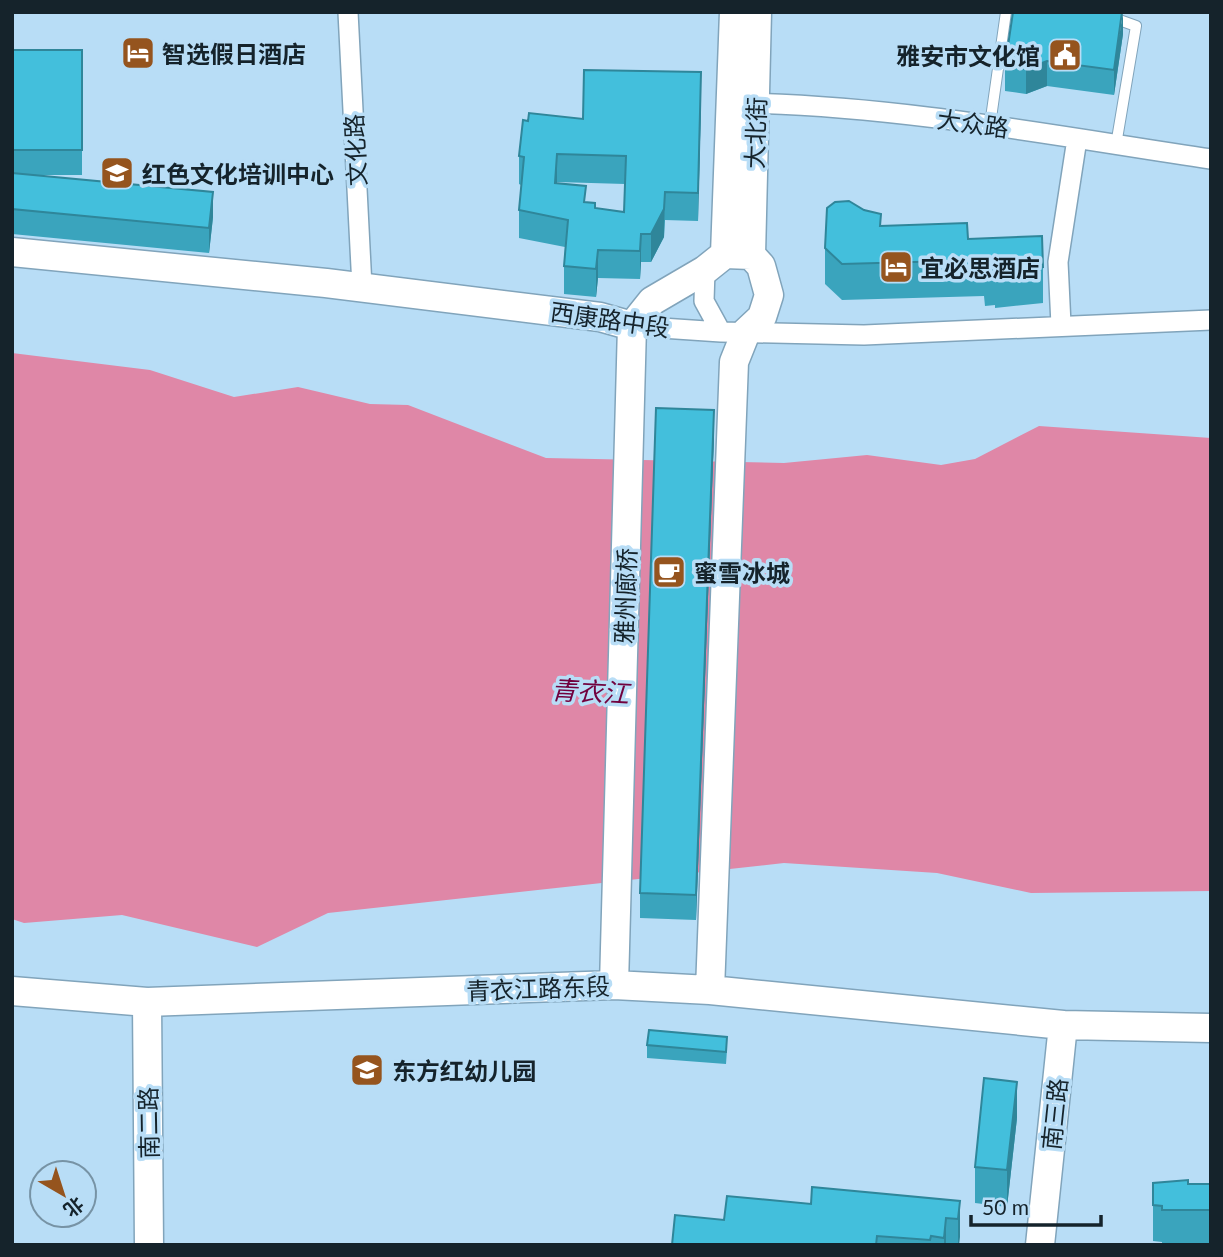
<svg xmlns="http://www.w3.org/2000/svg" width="1223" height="1257" viewBox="0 0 1223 1257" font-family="Lato,'Noto Sans SC',sans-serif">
<rect width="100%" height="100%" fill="#b8ddf6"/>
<path fill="#df87a7" d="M12,353L150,370L234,397L298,387L370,404L408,405L546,458L784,463L867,455L941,465L975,459L1039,426L1211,438V891L1031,893L937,873L784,863L328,913L257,947L122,915L24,923L12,919Z"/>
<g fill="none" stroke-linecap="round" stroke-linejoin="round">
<defs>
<path id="lane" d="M1097,12L1136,26L1116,145
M990,125L1006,12"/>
<path id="street" d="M348,12L362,287
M743,103C900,106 1056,136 1211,159
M705,270L704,301L721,332
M1061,325L1058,262L1077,139
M632,326L721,332L864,335L1211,320"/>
<path id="secondary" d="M12,252L326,283L600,317L632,326
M725,254L734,12
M751,255L757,12
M614,985L632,326L652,301L705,270L725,254L751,255L761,266L769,295L762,317L746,332L734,362L710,990
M12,991L147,1002L614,985L710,990L1063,1025L1211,1028
M147,1002L149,1245
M1040,1245L1063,1025"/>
</defs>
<use href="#lane" stroke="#81a4bb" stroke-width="12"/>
<use href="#street" stroke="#81a4bb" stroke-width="22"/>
<use href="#secondary" stroke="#81a4bb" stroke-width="31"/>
<use href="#lane" stroke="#fff" stroke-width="10"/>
<use href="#street" stroke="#fff" stroke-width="19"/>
<use href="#secondary" stroke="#fff" stroke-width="28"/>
</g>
<path fill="#3aa4bd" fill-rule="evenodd" d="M1123,34L1114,95L1047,86L1026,94L1005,91V66Z
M12,50H82V175H35L213,217L209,253L12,234Z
M701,101L698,221L665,220L664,237L651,262H641L640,279L598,278L596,297L564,294V266L565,247L519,238V210L521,185L519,184V156L583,119ZM557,182L625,184L624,212L595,208L557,184Z
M881,226L968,239L1043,267V303L995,308V305L985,306L984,296L842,300L825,284V248Z
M714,435L696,920L640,918V893Z
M647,1045L727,1050L726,1064L647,1058Z
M1017,1118L1007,1207L975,1203V1167Z
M1153,1183L1211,1184V1245H1162V1242L1153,1241Z
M960,1201L959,1245H672L724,1220L811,1204Z"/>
<path fill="#2f869a" d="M1123,12V34L1114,95V70Z
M1047,61V86L1026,94V69Z
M701,72V101L698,221V193Z
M557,154V182L555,211V183Z
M213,192V217L209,253V228Z
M665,192L664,237L651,262V234Z
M641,234V262L640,279V251Z
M598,250V278L596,297V269Z
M714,410V435L696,920V895Z
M1017,1082V1118L1007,1207V1170Z
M960,1201V1237L959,1245H958V1219Z
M946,1218V1245H944V1238Z"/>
<path fill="#43bfdc" stroke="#2f869a" stroke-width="2" fill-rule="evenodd" d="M1013,12H1122L1114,70L1047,61L1026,69L1005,66Z
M12,50H82V150H12Z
M584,70L701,72L698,193L665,192L664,209L651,234H641L640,251L598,250L596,269L564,266L568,220L519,210L524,157L519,156L523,120L528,121L529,113L583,119ZM557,154L626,156L624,212L595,208V203L584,202L586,186L555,183Z
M12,173L213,192L209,228L12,209Z
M849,201L864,210L881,214L880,226L967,223L968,239L1042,236L1043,267L995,272V269L985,270L984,260L842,264L825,248L827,208L835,202Z
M656,408L714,410L696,895L640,893Z
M649,1030L727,1037L726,1052L647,1045Z
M984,1078L1017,1082L1007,1170L975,1167Z
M1188,1180V1184H1211V1210H1162V1206L1153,1205V1183Z
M812,1187L960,1201L958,1219L946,1218L944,1238L931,1236L930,1240L877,1236L876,1245H672L675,1215L724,1220L727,1196L811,1204Z"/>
<defs>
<symbol id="hotel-square" viewBox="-11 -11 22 22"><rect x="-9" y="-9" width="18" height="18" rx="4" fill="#95541e" stroke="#b8ddf6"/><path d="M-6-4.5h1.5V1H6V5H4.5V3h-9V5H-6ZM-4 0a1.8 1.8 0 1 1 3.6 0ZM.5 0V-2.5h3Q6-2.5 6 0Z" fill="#fff"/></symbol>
<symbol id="civic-square" viewBox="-11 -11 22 22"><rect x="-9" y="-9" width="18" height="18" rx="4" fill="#95541e" stroke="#b8ddf6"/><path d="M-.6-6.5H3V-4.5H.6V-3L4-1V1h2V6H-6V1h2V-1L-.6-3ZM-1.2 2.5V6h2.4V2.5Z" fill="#fff"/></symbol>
<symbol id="university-square" viewBox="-11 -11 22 22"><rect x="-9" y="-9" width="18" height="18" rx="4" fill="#95541e" stroke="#b8ddf6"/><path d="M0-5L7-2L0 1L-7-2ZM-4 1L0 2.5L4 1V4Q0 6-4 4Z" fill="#fff"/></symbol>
<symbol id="cafe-square" viewBox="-11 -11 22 22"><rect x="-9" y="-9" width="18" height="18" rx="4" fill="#95541e" stroke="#b8ddf6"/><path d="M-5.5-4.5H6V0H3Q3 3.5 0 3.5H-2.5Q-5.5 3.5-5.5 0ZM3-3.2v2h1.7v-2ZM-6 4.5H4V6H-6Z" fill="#fff"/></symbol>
<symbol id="school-square" viewBox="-11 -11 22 22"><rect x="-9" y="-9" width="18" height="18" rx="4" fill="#95541e" stroke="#b8ddf6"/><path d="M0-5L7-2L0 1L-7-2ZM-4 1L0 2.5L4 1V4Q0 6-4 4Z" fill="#fff"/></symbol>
</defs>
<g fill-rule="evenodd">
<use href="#hotel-square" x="119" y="34" width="38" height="38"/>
<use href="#civic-square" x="1046" y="36" width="38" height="38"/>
<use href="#university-square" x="98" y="154" width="38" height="38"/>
<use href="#hotel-square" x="877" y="248" width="38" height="38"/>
<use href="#cafe-square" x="650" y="553" width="38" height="38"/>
<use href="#school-square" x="348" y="1051" width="38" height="38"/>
</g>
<g text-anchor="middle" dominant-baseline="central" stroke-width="7" stroke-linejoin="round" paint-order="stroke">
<g font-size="24" font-weight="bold" fill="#15232b" stroke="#b8ddf6" text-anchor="start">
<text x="162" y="53">智选假日酒店</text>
<text x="1040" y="55" text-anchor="end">雅安市文化馆</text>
<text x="142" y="173">红色文化培训中心</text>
<text x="920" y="267">宜必思酒店</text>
<text x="694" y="572">蜜雪冰城</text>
<text x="392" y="1070">东方红幼儿园</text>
</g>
<g font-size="24" fill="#15232b" stroke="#b8ddf6">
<text transform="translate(973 123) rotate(8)">大众路</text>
<text transform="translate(755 133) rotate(-88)">大北街</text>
<text transform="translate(355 150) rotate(-93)">文化路</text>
<text transform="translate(610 319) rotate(8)">西康路中段</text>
<text transform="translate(625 596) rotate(-88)">雅州廊桥</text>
<text transform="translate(538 988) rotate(-2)">青衣江路东段</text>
<text transform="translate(1054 1114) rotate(-84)">南三路</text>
<text transform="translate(148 1123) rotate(-91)">南二路</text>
</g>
<g font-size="26" font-style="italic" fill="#71023e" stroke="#b8ddf6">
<text transform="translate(590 691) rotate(3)">青衣江</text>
</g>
</g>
<rect width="1223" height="1257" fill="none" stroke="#15232b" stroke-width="28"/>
<g transform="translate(63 1194) rotate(141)"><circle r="33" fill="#b8ddf6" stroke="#7793a5" stroke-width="2"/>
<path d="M0-5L12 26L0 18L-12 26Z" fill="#95541e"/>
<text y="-10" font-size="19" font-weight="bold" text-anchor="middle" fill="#15232b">北</text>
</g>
<path d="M971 1215v10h130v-10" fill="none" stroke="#15232b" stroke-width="3.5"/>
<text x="982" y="1215" font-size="21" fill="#15232b" stroke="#b8ddf6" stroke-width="5" paint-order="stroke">50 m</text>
</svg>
